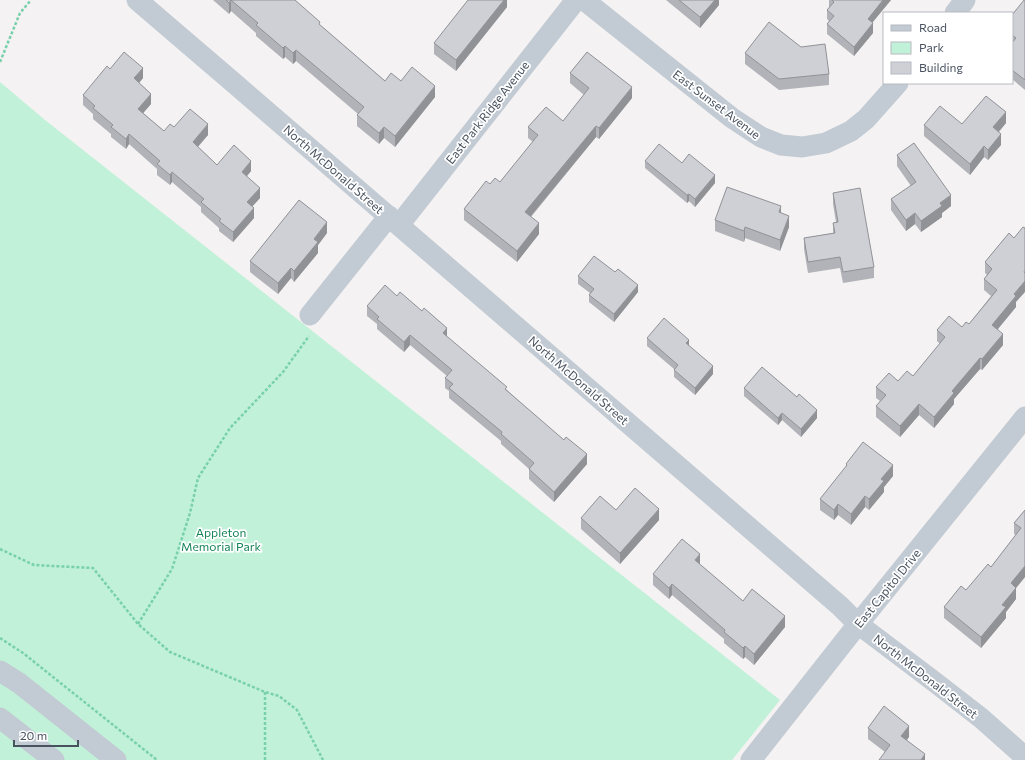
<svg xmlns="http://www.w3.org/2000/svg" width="1025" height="760" viewBox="0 0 1025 760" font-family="Commissioner,sans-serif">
<rect width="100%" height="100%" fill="#f4f2f2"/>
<path fill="#c1f1d8" d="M0,82L45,120L780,700L732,760H0Z"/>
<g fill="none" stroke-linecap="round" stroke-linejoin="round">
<path stroke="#78d0ac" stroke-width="2.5" stroke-dasharray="3 2" stroke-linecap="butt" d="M0,62L20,13L31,0
M0,549L34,565L93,568L138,624L170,652L265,692L279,696L297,710L323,760
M138,624L172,569L190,513L198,478L230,428L283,372L309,336
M0,638L23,653L157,760
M265,692V760"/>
<path stroke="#c2cad3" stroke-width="21" d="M137,0C372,201 606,403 840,606L858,624L936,683L981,718L1025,757
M584,0L732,118L761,137L781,145L802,147L826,143L851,131L866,119L898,83
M955,13L965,0
M399,225L576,0
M310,315L389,216
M0,671L19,683L116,760
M0,718L54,760
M751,760L858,624L1025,417"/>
</g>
<path fill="#b1b3b8" d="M213,0H295L320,25L385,81H401L435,97L395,147L384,138L379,144L357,126V115L358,114L296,61L293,64L285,57L283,59L256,36V33L231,11L229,14Z
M507,0V7L456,71L434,54V43Z
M666,0H719V5L700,28Z
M829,0H891L872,22L873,33L854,56L827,34V24L829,21L827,19V10L829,8Z
M1025,0V90L1012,79V15Z
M745,53L829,74V85L779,90L745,64Z
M110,69L143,78L139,83L151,104L143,113L164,131L174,127L208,135L198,147L217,165L251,171L247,176L260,198L252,207L254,218L233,242L219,231V228L201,212V207L172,182L170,185L157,175V169L129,144L126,149L111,137V134L93,119V114L83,105V95Z
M570,73L632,98L599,139L596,137L531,217L539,234L517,262L464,220V209L490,184L500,182L533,142L528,138V127L563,121L584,95L570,83Z
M1006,123L999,132L1001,145L988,160L984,157L970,175L924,136V125Z
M897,155L951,206L942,213V217L921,232L915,224L906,231L891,210V199L911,186L897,166Z
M645,161L682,163L715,183L695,207L689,201L687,203L645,168Z
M833,193L874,267V278L843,283L840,268L808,273L804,249V238L833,233V223L836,222L833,204Z
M781,213L789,227L780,251L745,238L744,242L715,231V220Z
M327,233L318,245V253L294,282L291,278L278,294L250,272V261Z
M1009,233L1016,302V307L998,329L1003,345L982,370L980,369L954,399V404L934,428L919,415L900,437L876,417V406L880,401L876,398V387L898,381L913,376L940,344L937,341V330L962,327L969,324L991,296L984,290V279L987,275L985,273V262Z
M578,276L638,292L614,322L589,302V295L590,293L578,284Z
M367,306L447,337L507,390L587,464L554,502L529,479V469L501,444V441L449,398V391L445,388V378L447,376L410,345L404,352L377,329V324L367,316Z
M647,338L689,346L713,374L695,395L674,377V369L647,346Z
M744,388L797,397L817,418L801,437L782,420L778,425L744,396Z
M846,464L893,476L884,487V492L869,510L865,507L851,525L838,515L834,520L820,510V499L846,468Z
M616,510L659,520L620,564L581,529V518Z
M1025,510V577L1016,588V599L1006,612V618L981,648L944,618V607L966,590L991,567L1016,535L1014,534V523Z
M700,565L743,601L785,627L754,665L745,657L743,659L724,643V639L672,595L669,599L653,585V574Z
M868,728L909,737L907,740L925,760L885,752L868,739Z"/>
<path fill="#909296" d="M231,0V11L229,14V3Z
M504,0H507V7L456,71V60Z
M715,0H719V5L700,28V17Z
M883,0H891L868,28V19Z
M873,23V33L854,56V47Z
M285,46V57L283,59V48Z
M296,50V61L293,64V53Z
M143,68V78L134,89V78Z
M435,86V97L395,147V136Z
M632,87V98L599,139V128Z
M151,94V104L138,119V109Z
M1006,112V123L993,138V127Z
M208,124V135L193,152V142Z
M596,126V137L525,223V212Z
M384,127V138L379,144V133Z
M129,134V144L126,149V139Z
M1001,134V145L988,160V150Z
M984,146V157L970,175V164Z
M251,161V171L242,182V172Z
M172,172V182L170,185V175Z
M715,175V183L695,207V199Z
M260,188V198L247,212V202Z
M689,194V201L687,203V195Z
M951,195V206L942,213V217L921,232V221L940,203Z
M781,206V217L779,212Z
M254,208V218L233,242V232Z
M915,213V224L906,231V220Z
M789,216V227L780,251V240Z
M327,222V233L318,245V253L294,282V271L314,239Z
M539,223V234L517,262V251Z
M745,227V238L744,242V231Z
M291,268V278L278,294V283Z
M1025,281V292L1016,302V307L992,336V325L1014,294Z
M638,285V292L614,322V314Z
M447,328V338L443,333Z
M1003,334V345L982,370V359Z
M410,335V345L404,352V342Z
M689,340V347L686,343Z
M980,358V369L954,399V404L934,428V417L952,391Z
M713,366V374L695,395V388Z
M919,404V415L900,437V426Z
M817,410V418L801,437V429Z
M782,413V420L778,425V418Z
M587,454V464L554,502V492Z
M893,465V476L884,487V492L869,510V499L881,479Z
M865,496V507L851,525V514Z
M838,504V515L834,520V510Z
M659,509V520L620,564V553Z
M700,554V565L695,560Z
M1025,566V577L1016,588V599L1006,612V618L981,648V637L1002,605L1011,583Z
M672,584V595L669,599V588Z
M785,616V627L754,665V654Z
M745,646V657L743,659V648Z
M909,726V737L901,747V736Z
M925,754V760H921Z"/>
<path fill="#ced0d6" stroke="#909296" d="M226,0H295L320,22L319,24L385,81L391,73L401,81L412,67L435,86L395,136L384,127L379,133L357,115L364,107L296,50L293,53L285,46L283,48L256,25L258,23L231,0L229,3Z
M468,0H504L456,60L434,43Z
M679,0H715L700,17Z
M832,0H883L868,19L873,23L854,47L827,24L834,16L827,10L834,2Z
M1024,0H1025V80L1012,70V43L1016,38L1012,35V15Z
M769,22L801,47L825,44L829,74L779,79L745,53Z
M124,52L143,68L134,78L151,94L138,109L164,131L170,124L174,127L190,109L208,124L193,142L217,165L234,145L251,161L242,172L260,188L247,202L254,208L233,232L219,221L221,219L201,202L204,199L172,172L170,175L157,164L160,161L129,134L126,139L111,127L113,125L93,108L95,106L83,95L107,66L110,69Z
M587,52L632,87L599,128L596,126L525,212L539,223L517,251L464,209L486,181L490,184L495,178L500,182L538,135L528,127L546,107L563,121L589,88L570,73Z
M986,96L1006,112L993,127L1001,134L988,150L984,146L970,164L924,125L940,106L962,124Z
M914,143L951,195L940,203L942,206L921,221L915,213L906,220L891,199L916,182L897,155Z
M659,144L682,163L689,154L715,175L695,199L689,194L687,195L645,161Z
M727,187L781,206L779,212L789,216L780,240L745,227L744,231L715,220Z
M860,188L874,267L843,272L840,257L808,262L804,238L835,233L833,223L838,222L833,193Z
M299,200L327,222L314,239L318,242L294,271L291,268L278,283L250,261Z
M1023,227L1025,228V270L1024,272L1025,273V281L1014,294L1016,296L992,325L1003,334L982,359L980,358L952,391L954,393L934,417L919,404L900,426L876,406L886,395L876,387L889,373L898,381L907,371L913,376L945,337L937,330L949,316L962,327L966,322L969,324L997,290L984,279L992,269L985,262L1009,233L1014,238Z
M594,256L615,272L618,269L638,285L614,314L589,295L594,289L578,276Z
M385,285L397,296L400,292L422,311L424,308L447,328L443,333L507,387L505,389L564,440L566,437L587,454L554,492L529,469L534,463L501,434L502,432L449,388L453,384L445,378L452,370L410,335L404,342L377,319L379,317L367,306Z
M664,318L689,340L686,343L713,366L695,388L674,370L678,365L647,338Z
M762,367L797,397L799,394L817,410L801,429L782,413L778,418L744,388Z
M863,442L893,465L881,479L884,481L869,499L865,496L851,514L838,504L834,510L820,499L847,465L846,464Z
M635,488L659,509L620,553L581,518L600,496L616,510Z
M1025,510V566L1011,583L1016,588L1002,605L1006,607L981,637L944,607L961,586L966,590L988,564L991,567L1021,528L1014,523Z
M682,539L700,554L695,560L743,601L752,589L785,616L754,654L745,646L743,648L724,632L725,630L672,584L669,588L653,574Z
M884,706L909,726L901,736L925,754L921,760H879L890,745L868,728Z"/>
<g text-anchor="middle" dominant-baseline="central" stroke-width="3.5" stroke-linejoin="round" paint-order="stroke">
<g font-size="12" fill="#495360" stroke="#fff">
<text transform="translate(717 104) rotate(37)">East Sunset Avenue</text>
<text transform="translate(487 112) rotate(-52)">East Park Ridge Avenue</text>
<text transform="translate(334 169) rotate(41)">North McDonald Street</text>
<text transform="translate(579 380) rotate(41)">North McDonald Street</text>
<text transform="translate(887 588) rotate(-51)">East Capitol Drive</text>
<text transform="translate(926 676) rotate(38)">North McDonald Street</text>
</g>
<g font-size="12" fill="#168457" stroke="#fff">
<text x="221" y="532">Appleton<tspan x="221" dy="14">Memorial Park</tspan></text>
</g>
</g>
<rect x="883" y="12" width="130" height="72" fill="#ffffff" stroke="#b6babf"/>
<rect x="891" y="25" width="20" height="6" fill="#c2cad3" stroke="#b6babf"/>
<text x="919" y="32" font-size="12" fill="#495360">Road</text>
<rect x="891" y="42" width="20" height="12" fill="#c1f1d8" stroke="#b6babf"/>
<text x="919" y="52" font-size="12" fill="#495360">Park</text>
<rect x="891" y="62" width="20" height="12" fill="#ced0d6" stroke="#b6babf"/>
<text x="919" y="72" font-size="12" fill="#495360">Building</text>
<path d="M14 740v6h64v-6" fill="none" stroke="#495360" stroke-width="2"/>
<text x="20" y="740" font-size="12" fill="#495360" stroke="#ffffff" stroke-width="3" paint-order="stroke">20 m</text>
</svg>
